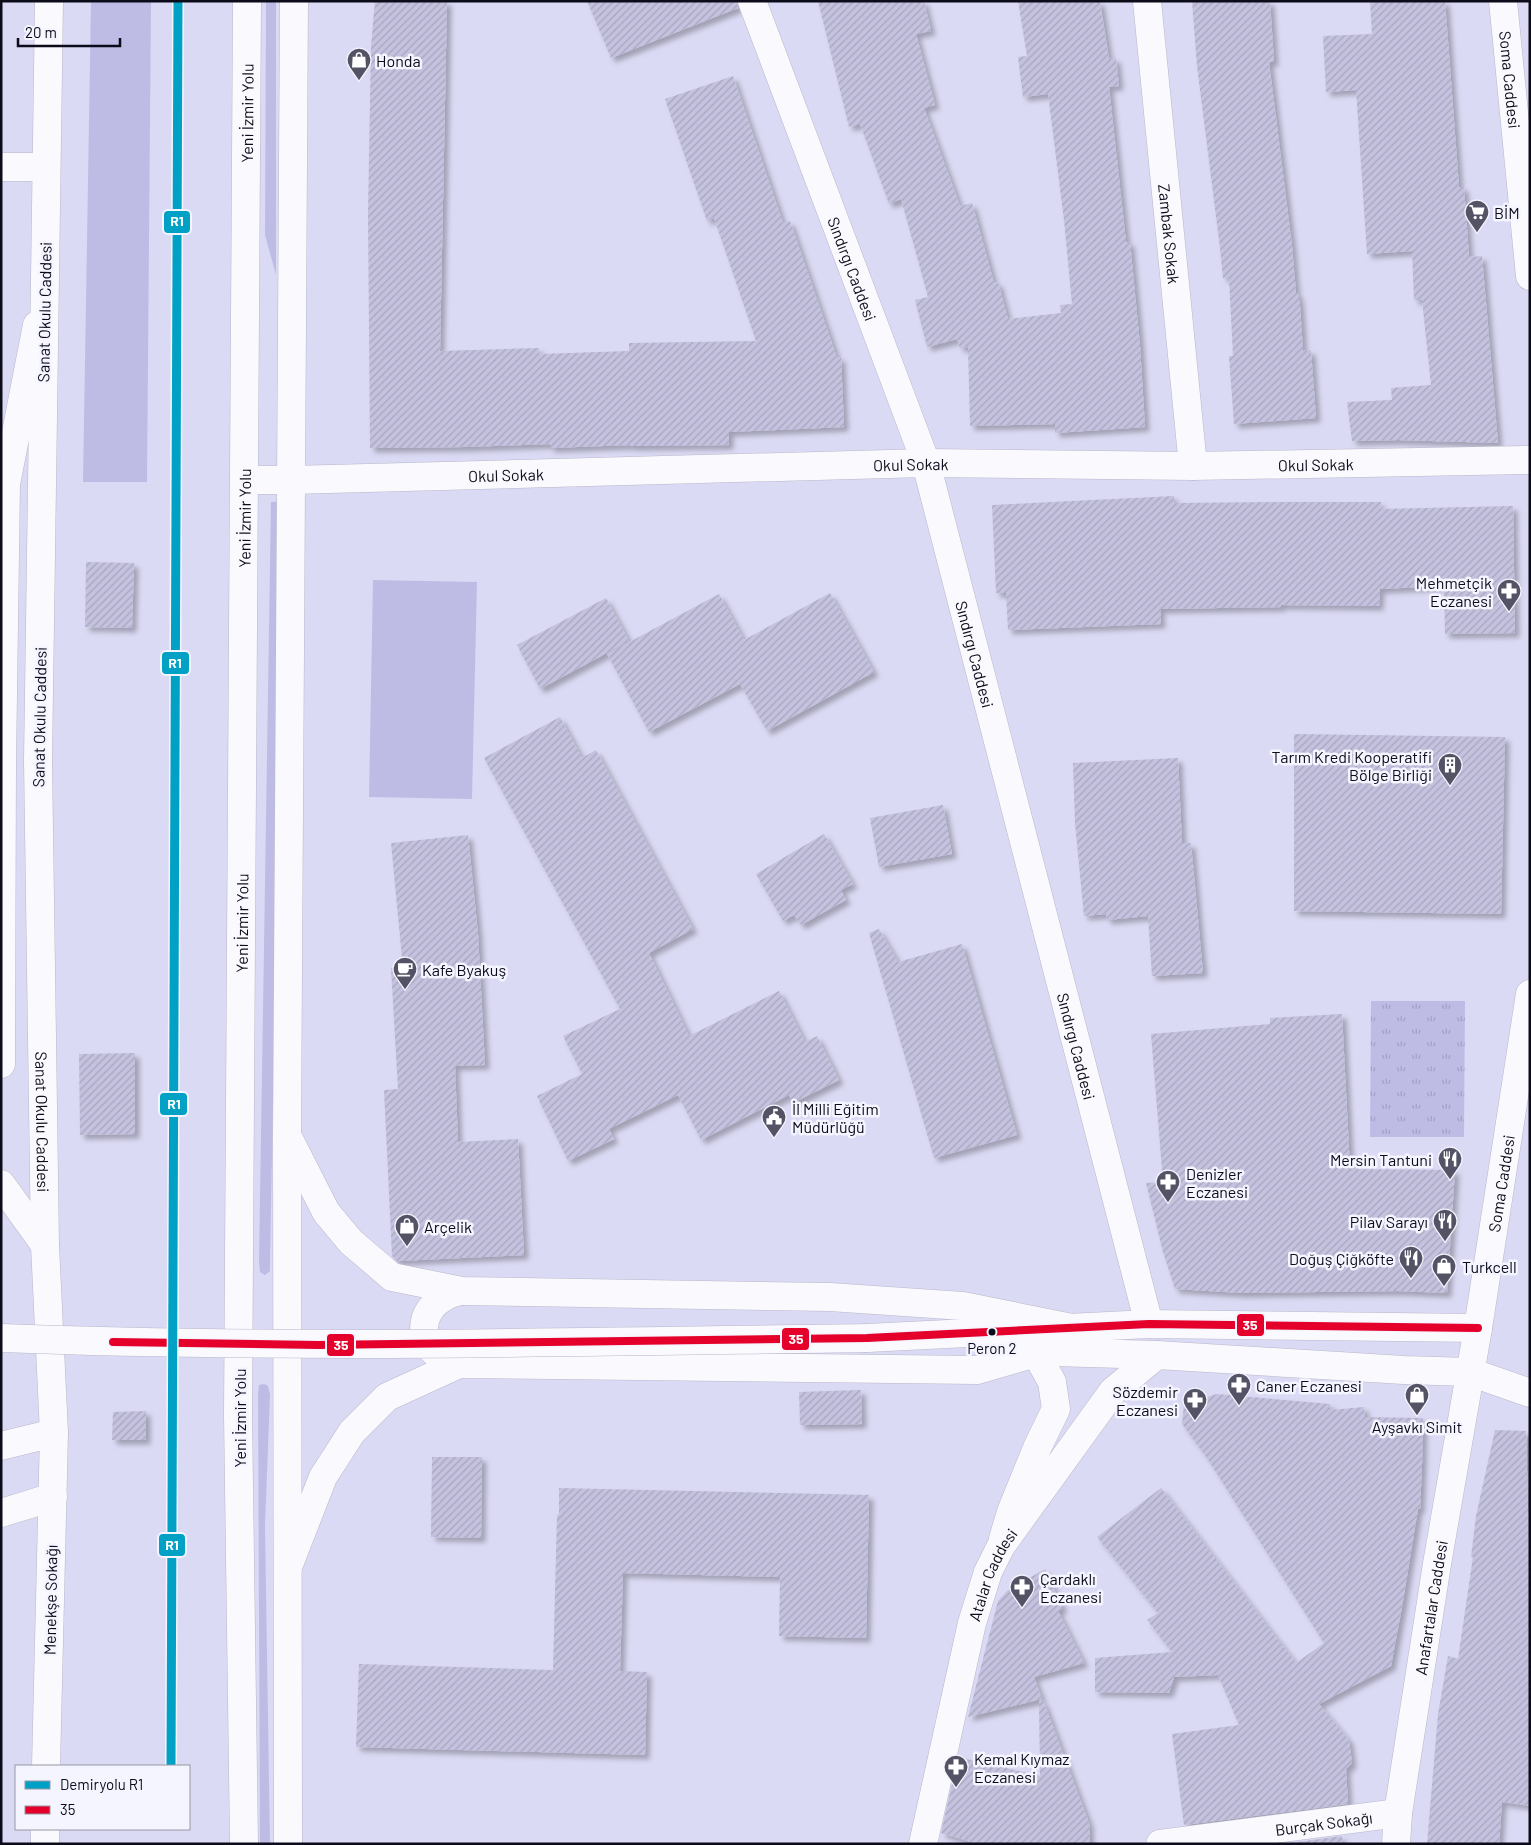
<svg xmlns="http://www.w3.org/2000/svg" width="1531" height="1845" viewBox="0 0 1531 1845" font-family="Barlow,sans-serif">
<defs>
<pattern id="park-tufts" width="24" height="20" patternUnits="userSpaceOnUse" patternTransform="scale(1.25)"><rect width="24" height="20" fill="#bebce5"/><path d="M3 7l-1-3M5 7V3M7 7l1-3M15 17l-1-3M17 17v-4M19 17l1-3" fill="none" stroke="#a2a0c4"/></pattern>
<pattern id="building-hatch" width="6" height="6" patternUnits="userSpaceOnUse" patternTransform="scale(1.25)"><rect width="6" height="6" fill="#c4c2de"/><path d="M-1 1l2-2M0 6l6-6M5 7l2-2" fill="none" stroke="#a7a5be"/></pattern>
<filter id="shadow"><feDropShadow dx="4.5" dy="4.5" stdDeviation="2.5" flood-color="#0004"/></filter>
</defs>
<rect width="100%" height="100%" fill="#dbdaf4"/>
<path fill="#bebce5" d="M91,1H151L147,482H83Z
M266,1H276V275L265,235Z
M284,501L270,1263V1271L265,1275L260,1272L259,1262L271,502Z
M373,580L477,582L472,799L369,797Z
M264,1384L268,1386L270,1395L265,1526L270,1844H260L258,1394L259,1385Z"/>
<path fill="url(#park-tufts)" d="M1371,1001H1465L1464,1137H1370Z"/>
<path fill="url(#building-hatch)" filter="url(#shadow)" d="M375,1H447L440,351L539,348V354L629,351V343L756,341L714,218L707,221L665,99L733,76L783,223L790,221L837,358L841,357L844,427L729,432V445L630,446V445L550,448V444L464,447L370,448L368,213L371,46Z
M587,1H737L738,8L611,58Z
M818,1H924L931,31L916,34L935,105L924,108L960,206L972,203L994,283L998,282L1008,319L1061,313L1060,305L1072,304L1064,220L1048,94L1023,97L1018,57L1027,56L1018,1H1100L1109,59L1116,58L1119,86L1109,87L1126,242H1130L1140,346L1145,427L1055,433V424L970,426L968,347L960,348L957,339L927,347L915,300L928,297L901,199L889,204L860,124L849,127Z
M1192,1H1270L1274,62H1269L1292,246L1296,293H1298L1300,306L1303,351L1311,350L1316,418L1234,424L1229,356H1233L1229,278H1223L1220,248L1197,66Z
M1370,1H1445L1459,187H1464L1469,257L1482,256L1498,443L1398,440L1352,441L1347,402L1392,400L1391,388L1431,385L1422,300H1414L1412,251L1367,254L1356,90L1326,92L1323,36L1372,34Z
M1174,496V503L1280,502H1381L1380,509L1513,506L1515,633L1445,634L1444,586L1380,589L1379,606L1281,605V607L1160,609L1161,624L1008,630L1006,593H996L992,505Z
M86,562L134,563L132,628L85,627Z
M830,593L874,672L767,731L740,684L649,732L607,654L719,594L744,640Z
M606,598L629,641L540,689L517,645Z
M560,717L582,758L596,750L693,929L649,953L689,1036L779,991L805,1042L817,1036L839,1080L793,1103L789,1095L701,1140L678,1095L609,1129L614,1139L568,1161L537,1096L582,1074L563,1036L620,1009L484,758Z
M1294,734L1505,737L1501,914L1294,911Z
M1178,758L1182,844L1191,843L1203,973L1152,976L1148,916L1107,920L1106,914L1084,916L1075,823L1073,763Z
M943,805L952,854L879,867L870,818Z
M824,834L853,884L841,890L846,900L801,925L794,915L783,921L756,874Z
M468,835L478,934L485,1065L455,1066L458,1142L518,1139L524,1255L397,1261L392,1256L384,1090L398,1089L391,968H403L391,843Z
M879,929L898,962L962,944L1017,1135L934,1158L869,933Z
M1342,1014L1350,1169L1455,1170L1447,1293L1398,1291L1242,1293L1175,1289L1163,1252L1146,1183L1163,1182L1151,1034L1270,1024V1018Z
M135,1053V1134L80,1135L79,1054Z
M861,1390L862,1424L800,1425L799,1392Z
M1217,1394L1330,1404V1410L1364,1407L1365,1417L1423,1418L1422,1465L1420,1509H1418L1402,1607L1391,1666L1319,1704L1349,1740L1352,1763L1346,1769L1348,1804L1184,1825L1172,1734L1239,1725L1218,1675L1174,1677L1169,1693L1095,1692V1658L1172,1652L1147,1620L1158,1613L1097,1537L1161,1488L1296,1663L1324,1643L1207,1458L1182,1424L1184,1404Z
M146,1411V1440H112L113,1412Z
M1495,1430L1526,1431L1530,1588V1806L1502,1802L1499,1844H1427L1438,1714L1448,1656L1458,1659L1473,1557H1471L1476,1516Z
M432,1457H482L481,1538L431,1537Z
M559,1488L869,1495L866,1638L779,1636L780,1577L623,1573L620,1671L647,1672L645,1755L356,1747L359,1664L553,1670L557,1515H559Z
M1045,1569L1063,1608L1058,1611L1084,1663L1034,1677L1042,1699L968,1717L998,1601L1007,1591Z
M1043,1700L1089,1823L1090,1844H978L941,1833L958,1757L1040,1776L1039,1701Z
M1342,1836V1844H1283Z"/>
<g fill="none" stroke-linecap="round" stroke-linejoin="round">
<defs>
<g id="minor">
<path id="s1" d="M752,1L926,463L1149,1324"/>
<path id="s2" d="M1147,1L1193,466"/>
<path d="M1,167H46"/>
<path id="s3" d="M291,480L926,463L1193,466L1530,460"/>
<path d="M1,1064L2,765L6,484L37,325"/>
<path d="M1,1184L45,1245"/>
<path d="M1470,1372L1530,1393"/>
<path d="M1,1446L54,1433L46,1766"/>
<path d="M1,1513L53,1497"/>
<path d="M1003,1539L1011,1512L1037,1448L1056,1409L1052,1382L1036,1353"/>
<path d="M45,1844V1829"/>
<path id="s4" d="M1160,1844L1398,1813"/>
</g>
<g id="major">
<path id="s5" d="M49,1L38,761L45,1245L54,1433"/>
<path id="s6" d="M1503,1L1530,276"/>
<path d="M287,1135L326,1212L351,1242L392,1277L462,1291L830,1297L963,1306L1072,1328"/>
<path d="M867,1338L1149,1324L1478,1328"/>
<path d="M1018,1351L1157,1355L1404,1370L1470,1372"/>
<path d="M443,1359C409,1337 424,1297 462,1291"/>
<path d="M288,1567L323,1477L352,1432L387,1397L459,1364L977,1370L1036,1353"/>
<path id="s7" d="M923,1844L972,1623L988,1572L1001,1546L1113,1391L1157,1355"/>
<path id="s8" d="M1396,1844L1398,1813L1437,1564L1478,1328L1530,994"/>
</g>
<g id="highway">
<path d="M244,480H291"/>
<path id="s9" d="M244,1844L238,1415L247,1"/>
<path d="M288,1844L287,1135L294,1"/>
</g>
</defs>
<use href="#minor" stroke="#b8b7cb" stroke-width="29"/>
<use href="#major" stroke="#b8b7cb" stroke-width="29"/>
<use href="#highway" stroke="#b8b7cb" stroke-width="29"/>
<use href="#minor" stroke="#faf9fd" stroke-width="28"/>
<use href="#major" stroke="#faf9fd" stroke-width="28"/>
<use href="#highway" stroke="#faf9fd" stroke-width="28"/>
<defs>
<path id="major-bridge" d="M1,1338C290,1349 578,1342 867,1338"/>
</defs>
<use href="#major-bridge" stroke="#b8b7cb" stroke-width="29" stroke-linecap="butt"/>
<use href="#major-bridge" stroke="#faf9fd" stroke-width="28"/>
<defs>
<path id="bus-1" d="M113,1342L318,1345L867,1338L1149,1324L1478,1328"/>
</defs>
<use href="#bus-1" stroke="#f5f5ff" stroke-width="11"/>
<use href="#bus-1" stroke="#e4002b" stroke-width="8"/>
<defs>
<path id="rail-1" d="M171,1766L178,1"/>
</defs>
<use href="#rail-1" stroke="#f5f5ff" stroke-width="12"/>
<use href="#rail-1" stroke="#01a1c5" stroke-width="9"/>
</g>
<defs>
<symbol id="shop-pin" viewBox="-11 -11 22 30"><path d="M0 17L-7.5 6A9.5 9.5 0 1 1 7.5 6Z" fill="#545366" stroke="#f5f5ff"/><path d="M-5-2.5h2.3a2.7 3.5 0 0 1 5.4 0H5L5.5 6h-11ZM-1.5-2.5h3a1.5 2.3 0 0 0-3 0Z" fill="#fff"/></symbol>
<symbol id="supermarket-pin" viewBox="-11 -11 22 30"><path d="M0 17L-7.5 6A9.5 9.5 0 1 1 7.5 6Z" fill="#545366" stroke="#f5f5ff"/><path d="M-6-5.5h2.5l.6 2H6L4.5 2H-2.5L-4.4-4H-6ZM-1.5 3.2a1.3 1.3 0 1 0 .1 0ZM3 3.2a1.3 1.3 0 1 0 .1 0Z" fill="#fff"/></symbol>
<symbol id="pharmacy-pin" viewBox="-11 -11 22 30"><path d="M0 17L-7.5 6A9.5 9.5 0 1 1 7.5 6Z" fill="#545366" stroke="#f5f5ff"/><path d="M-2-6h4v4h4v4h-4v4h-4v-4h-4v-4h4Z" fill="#fff"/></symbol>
<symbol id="building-pin" viewBox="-11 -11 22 30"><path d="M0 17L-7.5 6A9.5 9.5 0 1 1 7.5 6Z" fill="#545366" stroke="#f5f5ff"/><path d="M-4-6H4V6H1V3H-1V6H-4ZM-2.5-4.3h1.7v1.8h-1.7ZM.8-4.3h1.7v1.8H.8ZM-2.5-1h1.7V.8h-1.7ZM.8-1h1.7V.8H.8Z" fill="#fff"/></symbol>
<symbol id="cafe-pin" viewBox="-11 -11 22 30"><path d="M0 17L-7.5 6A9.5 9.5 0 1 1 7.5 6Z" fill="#545366" stroke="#f5f5ff"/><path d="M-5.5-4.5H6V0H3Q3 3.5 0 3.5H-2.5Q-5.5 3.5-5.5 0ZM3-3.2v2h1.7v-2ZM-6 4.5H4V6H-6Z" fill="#fff"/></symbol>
<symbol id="civic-pin" viewBox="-11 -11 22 30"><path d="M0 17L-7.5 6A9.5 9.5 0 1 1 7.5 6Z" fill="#545366" stroke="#f5f5ff"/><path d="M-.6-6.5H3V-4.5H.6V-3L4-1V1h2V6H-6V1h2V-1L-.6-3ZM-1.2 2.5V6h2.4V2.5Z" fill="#fff"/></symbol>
<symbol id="restaurant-pin" viewBox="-11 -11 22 30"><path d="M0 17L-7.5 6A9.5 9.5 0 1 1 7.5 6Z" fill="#545366" stroke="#f5f5ff"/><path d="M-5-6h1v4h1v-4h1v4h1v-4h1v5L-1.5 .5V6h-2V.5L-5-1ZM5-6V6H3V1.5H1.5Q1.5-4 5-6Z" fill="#fff"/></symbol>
</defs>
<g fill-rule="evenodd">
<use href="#shop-pin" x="345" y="46" width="28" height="38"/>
<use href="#supermarket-pin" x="1463" y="198" width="28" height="38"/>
<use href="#pharmacy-pin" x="1495" y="577" width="28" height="38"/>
<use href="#building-pin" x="1436" y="751" width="28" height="38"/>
<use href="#cafe-pin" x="391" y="955" width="28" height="38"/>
<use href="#civic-pin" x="760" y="1103" width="28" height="38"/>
<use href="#restaurant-pin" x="1436" y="1145" width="28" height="38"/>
<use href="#pharmacy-pin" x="1154" y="1168" width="28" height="38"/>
<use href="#restaurant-pin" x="1431" y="1207" width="28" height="38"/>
<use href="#shop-pin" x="393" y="1212" width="28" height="38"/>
<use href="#restaurant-pin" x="1397" y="1244" width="28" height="38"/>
<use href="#shop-pin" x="1430" y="1252" width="28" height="38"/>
<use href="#pharmacy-pin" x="1225" y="1371" width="28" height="38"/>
<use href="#shop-pin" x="1403" y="1381" width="28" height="38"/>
<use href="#pharmacy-pin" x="1181" y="1386" width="28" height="38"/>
<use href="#pharmacy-pin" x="1008" y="1573" width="28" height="38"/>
<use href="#pharmacy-pin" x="942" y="1753" width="28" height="38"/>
</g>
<circle fill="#0c0b1a" stroke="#f5f5ff" stroke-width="2" cx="992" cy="1332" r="4.5"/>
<g text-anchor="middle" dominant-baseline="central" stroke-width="5" stroke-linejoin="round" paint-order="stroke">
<g font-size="15" fill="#0c0b1a" stroke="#f5f5ff">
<text x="992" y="1348">Peron 2</text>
</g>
<g font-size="16" fill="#0c0b1a" stroke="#f5f5ff" text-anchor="start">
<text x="376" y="60">Honda</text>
<text x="1494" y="212">BİM</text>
<text x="1492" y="582" text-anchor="end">Mehmetçik<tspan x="1492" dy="18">Eczanesi</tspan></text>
<text x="1432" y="756" text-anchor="end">Tarım Kredi Kooperatifi<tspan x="1432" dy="18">Bölge Birliği</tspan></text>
<text x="422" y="969">Kafe Byakuş</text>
<text x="792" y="1108">İl Milli Eğitim<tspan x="792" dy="18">Müdürlüğü</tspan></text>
<text x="1432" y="1159" text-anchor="end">Mersin Tantuni</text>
<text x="1186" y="1173">Denizler<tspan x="1186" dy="18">Eczanesi</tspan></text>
<text x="1428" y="1221" text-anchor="end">Pilav Sarayı</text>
<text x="424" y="1226">Arçelik</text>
<text x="1394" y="1258" text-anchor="end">Doğuş Çiğköfte</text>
<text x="1462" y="1266">Turkcell</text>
<text x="1256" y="1385">Caner Eczanesi</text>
<text x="1178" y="1391" text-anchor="end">Sözdemir<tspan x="1178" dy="18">Eczanesi</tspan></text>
<text x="1417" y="1426" text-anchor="middle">Ayşavkı Simit</text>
<text x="1040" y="1578">Çardaklı<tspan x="1040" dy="18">Eczanesi</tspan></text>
<text x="974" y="1758">Kemal Kıymaz<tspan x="974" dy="18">Eczanesi</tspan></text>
</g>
<g font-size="16" fill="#0c0b1a" stroke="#f5f5ff">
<text stroke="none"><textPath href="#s6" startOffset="79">Soma Caddesi</textPath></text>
<text stroke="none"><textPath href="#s9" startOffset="1731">Yeni İzmir Yolu</textPath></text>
<text stroke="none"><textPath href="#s2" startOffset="234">Zambak Sokak</textPath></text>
<text stroke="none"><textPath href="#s1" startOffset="286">Sındırgı Caddesi</textPath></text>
<text transform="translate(44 312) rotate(-89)">Sanat Okulu Caddesi</text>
<text stroke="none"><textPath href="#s3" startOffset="620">Okul Sokak</textPath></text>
<text stroke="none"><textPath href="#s3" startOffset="1025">Okul Sokak</textPath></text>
<text stroke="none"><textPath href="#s3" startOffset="215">Okul Sokak</textPath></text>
<text stroke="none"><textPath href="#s9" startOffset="1326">Yeni İzmir Yolu</textPath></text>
<text stroke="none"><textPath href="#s1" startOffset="691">Sındırgı Caddesi</textPath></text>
<text transform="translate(39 717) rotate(-89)">Sanat Okulu Caddesi</text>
<text stroke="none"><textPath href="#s9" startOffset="921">Yeni İzmir Yolu</textPath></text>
<text stroke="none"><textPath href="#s1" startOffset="1096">Sındırgı Caddesi</textPath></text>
<text stroke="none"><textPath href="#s5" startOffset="1121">Sanat Okulu Caddesi</textPath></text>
<text stroke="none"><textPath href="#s8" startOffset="669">Soma Caddesi</textPath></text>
<text transform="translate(239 1418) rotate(-90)">Yeni İzmir Yolu</text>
<text stroke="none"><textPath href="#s7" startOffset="279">Atalar Caddesi</textPath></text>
<text transform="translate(50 1600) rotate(-89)">Menekşe Sokağı</text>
<text stroke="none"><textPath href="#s8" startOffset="239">Anafartalar Caddesi</textPath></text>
<text stroke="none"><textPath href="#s4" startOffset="165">Burçak Sokağı</textPath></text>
</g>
</g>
<g stroke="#f5f5ff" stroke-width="2">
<rect x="163" y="210" width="28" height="24" rx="5" fill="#01a1c5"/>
<rect x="161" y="651" width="29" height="24" rx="5" fill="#01a1c5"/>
<rect x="159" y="1092" width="29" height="24" rx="5" fill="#01a1c5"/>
<rect x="1236" y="1313" width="29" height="24" rx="5" fill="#e4002b"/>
<rect x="781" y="1327" width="29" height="24" rx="5" fill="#e4002b"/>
<rect x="326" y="1333" width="29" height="24" rx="5" fill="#e4002b"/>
<rect x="158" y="1533" width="28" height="24" rx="5" fill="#01a1c5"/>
</g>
<g font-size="14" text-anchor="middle" font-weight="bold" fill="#fff">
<text x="177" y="226">R1</text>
<text x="175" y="668">R1</text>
<text x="174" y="1109">R1</text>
<text x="1250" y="1330">35</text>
<text x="796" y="1344">35</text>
<text x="341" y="1350">35</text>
<text x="172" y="1550">R1</text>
</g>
<rect width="1531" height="1845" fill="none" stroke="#0c0b1a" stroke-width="5"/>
<rect x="15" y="1765" width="175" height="65" fill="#f5f5ff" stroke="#9897a3"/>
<rect x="25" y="1781" width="25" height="8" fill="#01a1c5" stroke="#9897a3"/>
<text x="60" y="1790" font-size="15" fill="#0c0b1a">Demiryolu R1</text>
<rect x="25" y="1806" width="25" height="8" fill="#e4002b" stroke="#9897a3"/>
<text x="60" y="1815" font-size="15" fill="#0c0b1a">35</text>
<path d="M18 38v8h102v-8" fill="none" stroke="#0c0b1a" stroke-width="2.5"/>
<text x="25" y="38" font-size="15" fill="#0c0b1a" stroke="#f5f5ff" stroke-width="4" paint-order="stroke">20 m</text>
</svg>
